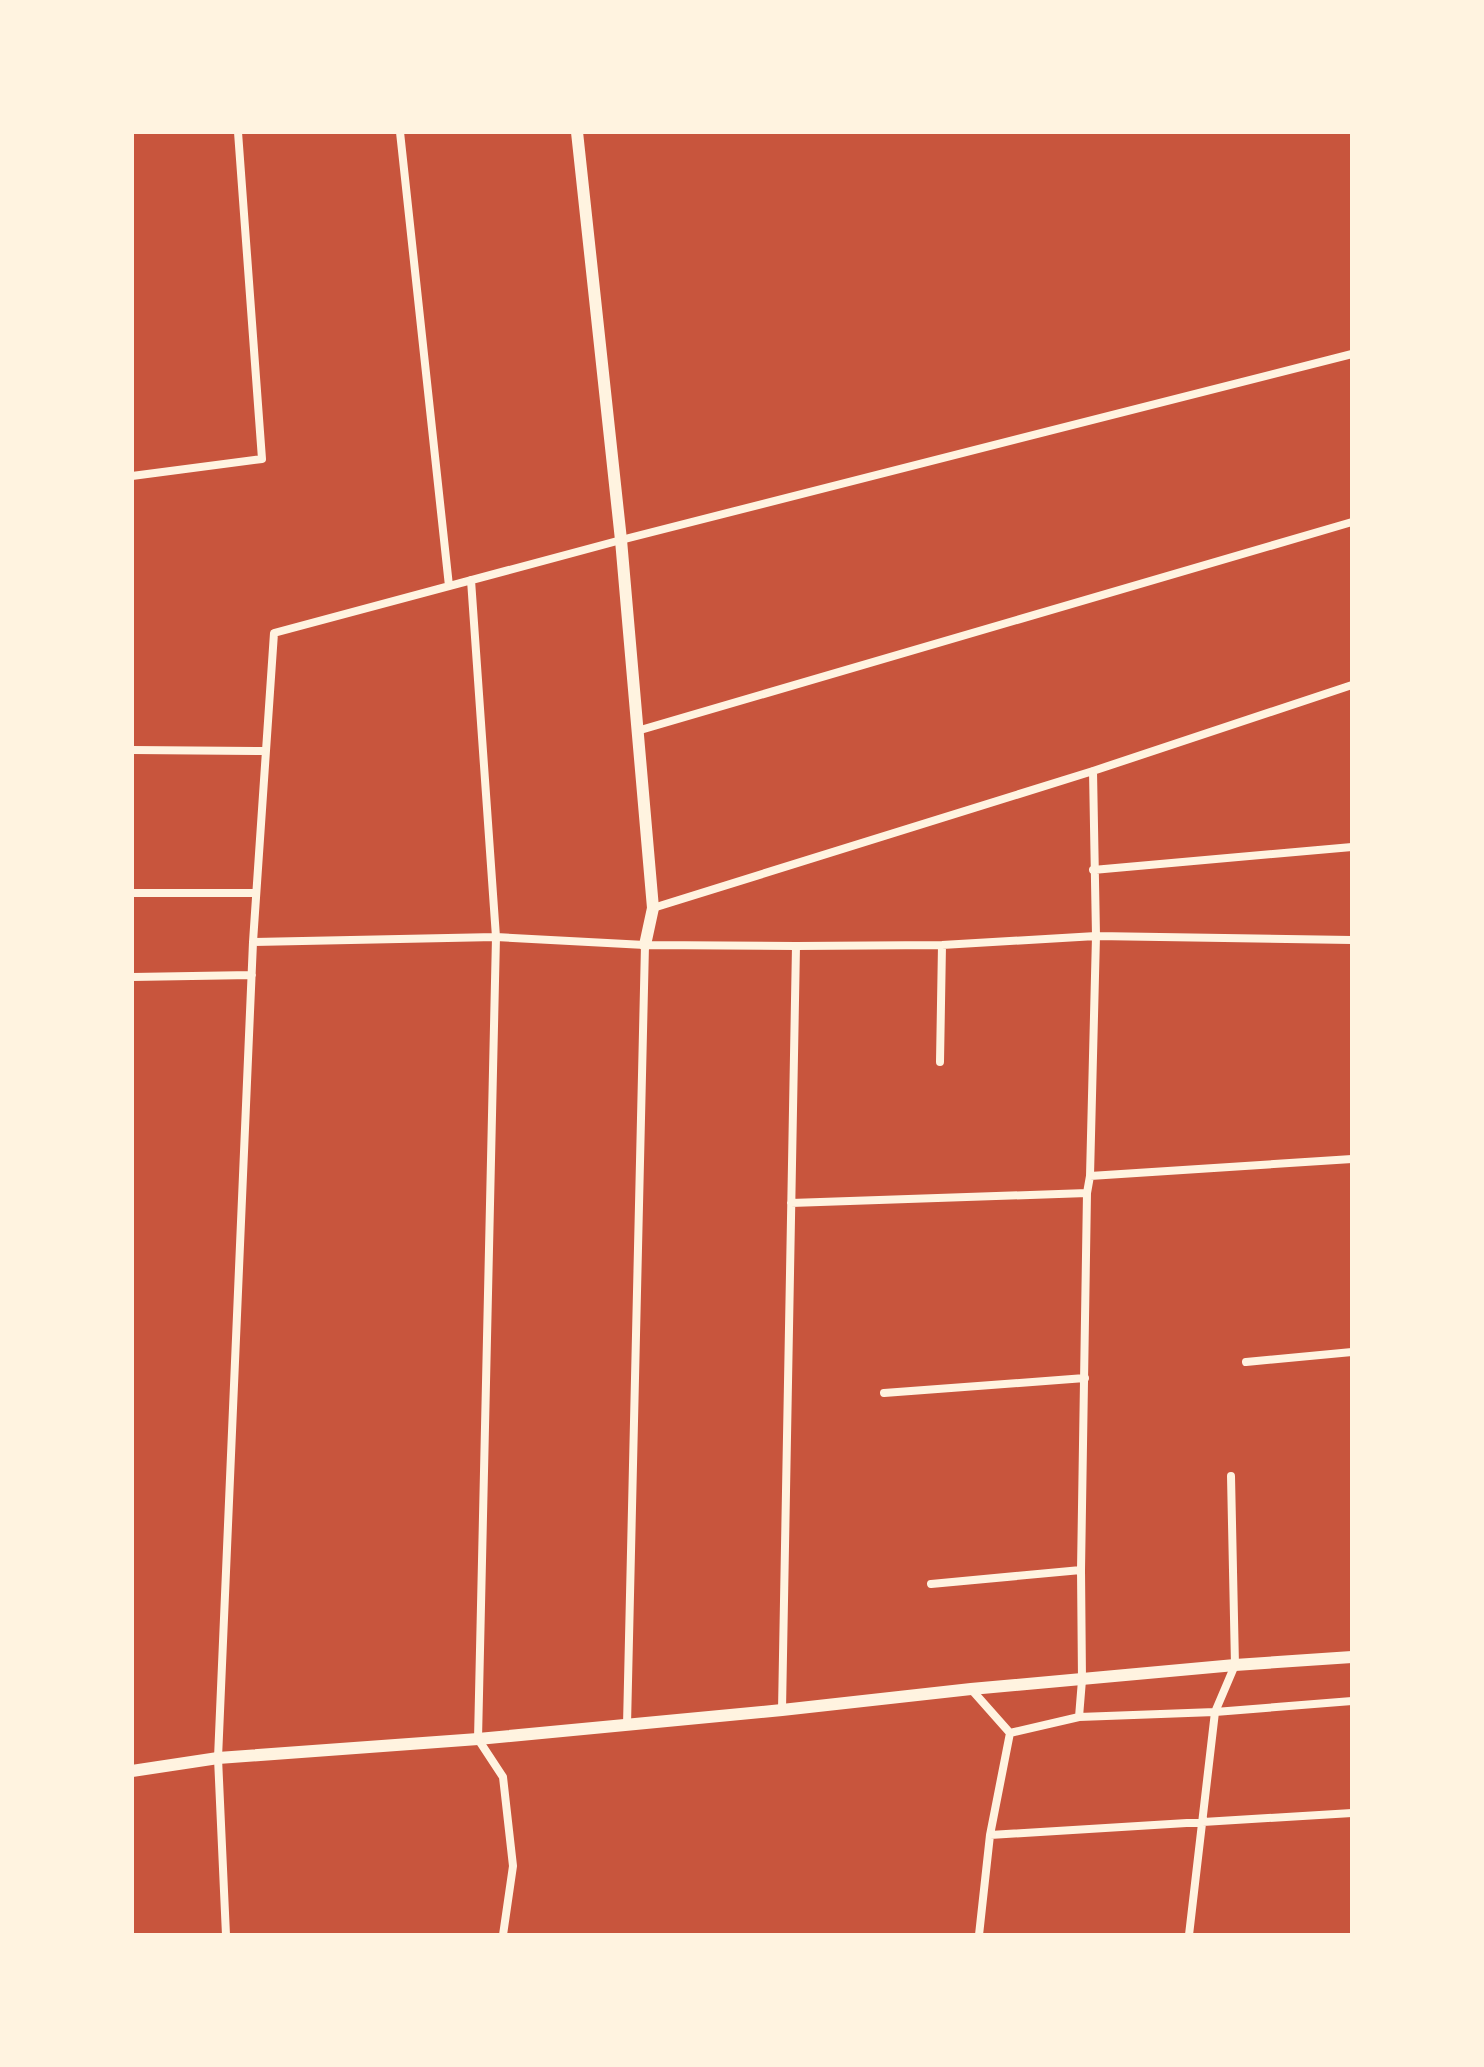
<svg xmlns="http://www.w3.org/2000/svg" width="1484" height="2067" viewBox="0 0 1484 2067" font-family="'Libre Baskerville',serif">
<rect width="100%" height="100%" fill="#c8553d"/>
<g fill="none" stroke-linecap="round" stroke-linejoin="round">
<path stroke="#fff3e0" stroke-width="8" d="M400,132L449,586
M132,476L262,459L238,132
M471,580L496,937L478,1739L503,1777L513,1866L503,1935
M637,731L1352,522
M132,750L266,751
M1093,870L1352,847
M132,893H256
M653,908L1093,771L1352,685
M253,942L496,937L645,945L796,946L942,945L1096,936L1352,940
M132,977L252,975
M940,1062L942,945
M1090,1176L1352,1159
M791,1203L1087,1193
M1246,1362L1352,1352
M884,1393L1085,1378
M931,1584L1081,1570
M971,1689L1010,1733
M782,1710L796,946
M1079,1717L1082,1680L1081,1570L1087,1193L1090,1176L1096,936L1093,771
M627,1725L645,945
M1010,1733L1079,1717L1215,1712L1352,1701
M990,1835L1352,1813
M226,1935L218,1758L253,942L274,633L621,540L1352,354
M979,1935L990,1835L1010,1733
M1189,1935L1215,1712L1235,1665L1231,1476"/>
<path stroke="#fff3e0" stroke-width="12" d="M577,132L621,540L653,908L645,945
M132,1771L218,1758L478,1739L782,1710L971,1689L1235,1665L1352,1657"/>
</g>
<rect width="1484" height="2067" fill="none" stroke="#fff3e0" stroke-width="268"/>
</svg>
